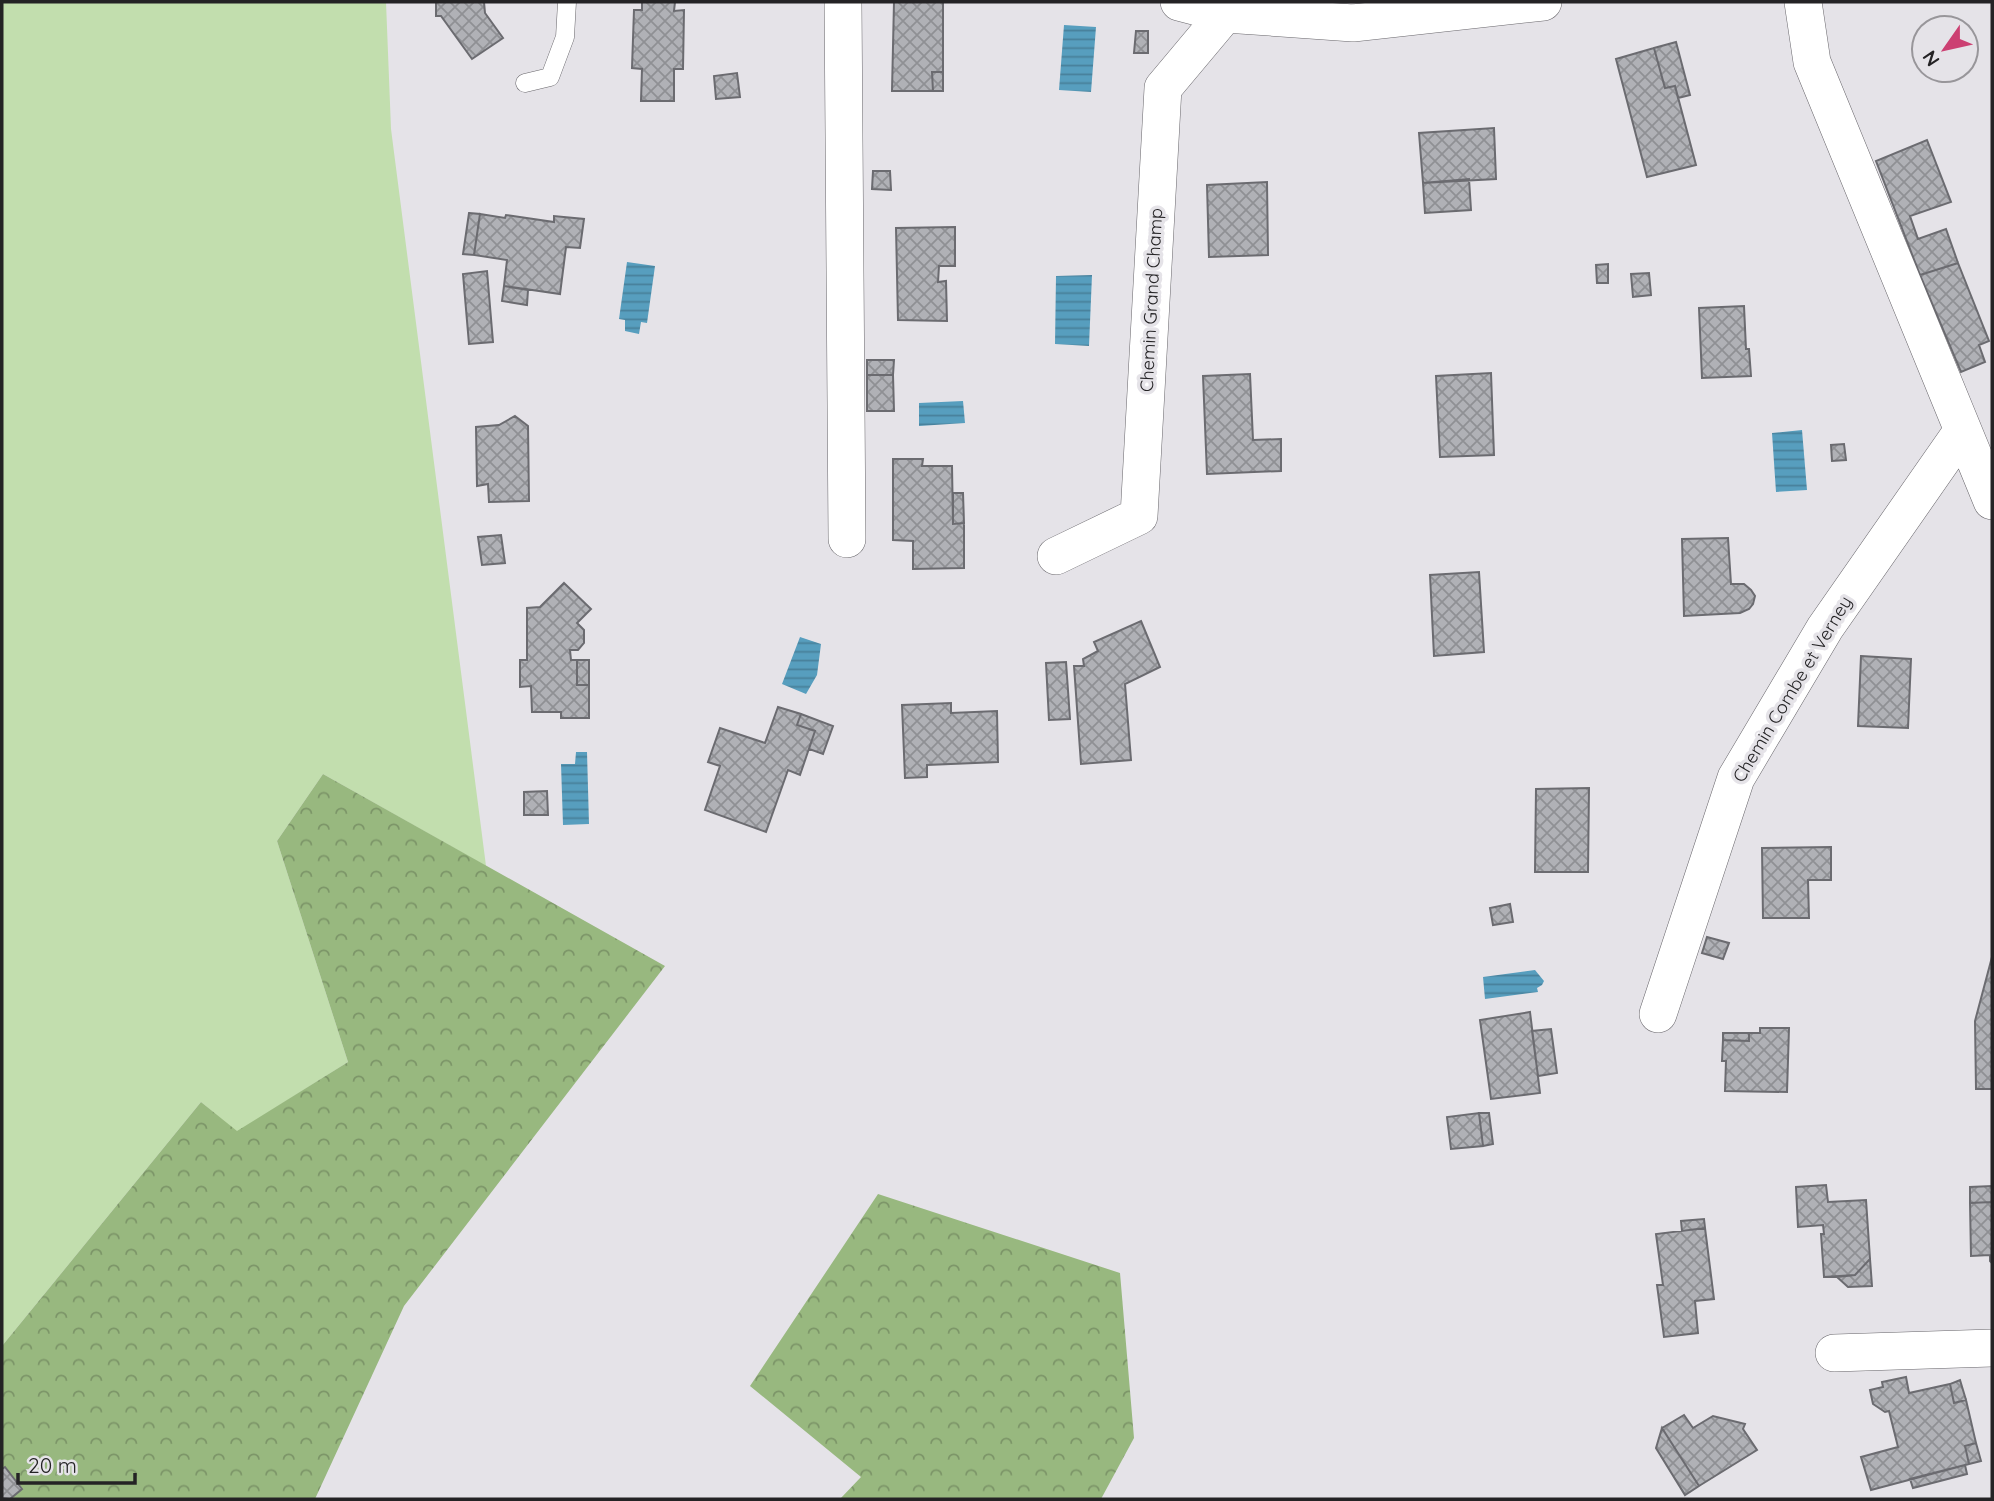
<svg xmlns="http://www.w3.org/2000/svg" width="1994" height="1501" viewBox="0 0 1994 1501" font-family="Quicksand,sans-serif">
<defs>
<pattern id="forest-crowns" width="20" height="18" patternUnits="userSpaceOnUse" patternTransform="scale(1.75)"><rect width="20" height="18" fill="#98b87f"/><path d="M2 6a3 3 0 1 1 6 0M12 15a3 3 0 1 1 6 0" fill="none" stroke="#7c9568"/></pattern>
<pattern id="water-rules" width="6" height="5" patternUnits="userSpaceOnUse" patternTransform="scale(1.75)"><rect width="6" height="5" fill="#579ebe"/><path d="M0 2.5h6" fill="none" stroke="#48809a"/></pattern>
<pattern id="building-cross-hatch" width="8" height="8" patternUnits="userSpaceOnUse" patternTransform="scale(1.75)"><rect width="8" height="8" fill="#b0b1b6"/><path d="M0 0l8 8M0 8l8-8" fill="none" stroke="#8f9094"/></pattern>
</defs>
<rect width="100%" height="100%" fill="#e5e3e8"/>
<path fill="#c2deae" d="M2,2H386L391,129L486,866L323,774L277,841L348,1062L237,1132L201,1102L2,1346Z"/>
<path fill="url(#forest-crowns)" d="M323,774L665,966L404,1306L315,1499H2V1346L201,1102L237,1131L348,1062L277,841Z
M878,1194L1120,1273L1134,1438L1101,1499H840L861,1477L750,1386Z"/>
<path fill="url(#water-rules)" d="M1064,25L1096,27L1091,92L1059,90Z
M627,262L655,266L647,323L641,322L639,334L625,331V320L619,319Z
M1092,275L1089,346L1055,344L1056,276Z
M963,401L965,423L919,426V403Z
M1802,430L1807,490L1776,492L1772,433Z
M800,637L821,644L817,675L806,694L782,684Z
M576,752H587L589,824L563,825L561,764H575Z
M1535,970L1544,981L1542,985L1537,988L1538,992L1485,999L1483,977Z"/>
<path fill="url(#building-cross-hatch)" stroke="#6b6b70" stroke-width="2" d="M436,2H484L485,13L503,38L472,59L441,16H436Z
M642,2H675L674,11L684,10L683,69H674V101H641L642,69L632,68L634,10H642Z
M894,2H943V72H932L933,91H892Z
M1136,31H1148V53H1134Z
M1676,42L1690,95L1678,98L1675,86L1665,88L1654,48Z
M1654,48L1665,88L1675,86L1696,165L1647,177L1616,59Z
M932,72H943V91H933Z
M737,73L740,97L716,99L714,76Z
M1494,128L1496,179L1423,183L1419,133Z
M1927,140L1951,202L1910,216L1918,239L1946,229L1958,263L1920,275L1876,161Z
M873,171H890L891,190L872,189Z
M1469,179L1471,210L1425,213L1423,183Z
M1267,182L1268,255L1209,257L1207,185Z
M469,213L480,214L474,255L463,254Z
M480,214L505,218L506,215L554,222V216L584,219L580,248L566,247L560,294L504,286L507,260L474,255Z
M955,227V266H939L938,282L946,281L947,321L898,320L896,228Z
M1958,263L1989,341L1979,345L1985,362L1961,372L1920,275Z
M1608,264V283H1597L1596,265Z
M487,271L493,342L469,344L463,274Z
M1649,273L1651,295L1633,297L1631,274Z
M504,286L528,290L527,305L502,301Z
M1744,306L1746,349H1749L1751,376L1702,378L1699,308Z
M867,360H894L893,375H867Z
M1491,373L1494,455L1440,457L1436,376Z
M1250,374L1253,440L1281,439V471L1207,474L1203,376Z
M867,375H893L894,411H867Z
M515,416L528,426L529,501L489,502L488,484L477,486L476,427L499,425Z
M1844,444L1846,460L1832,461L1831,445Z
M893,459H923L922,466H952L953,524L964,523V568L913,569V541L893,540Z
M953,493H963L964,523L953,524Z
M501,535L505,563L482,565L478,537Z
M1728,538L1731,584H1744L1751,590L1755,596L1753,604L1749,609L1740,613L1684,616L1682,539Z
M1479,572L1484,652L1434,656L1430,575Z
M564,583L591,609L577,623L584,630V643L578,650H570L571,660H577V685H589V718H561V712H532L531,686L520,687V660H527V608L540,607Z
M1141,621L1160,667L1125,684L1131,760L1081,764L1074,666H1084L1083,659L1098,651L1094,642Z
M1861,656L1911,659L1908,728L1858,726Z
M577,660H589V685H577Z
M1066,662L1070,719L1049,720L1046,663Z
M951,703V713L997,711L998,762L927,765V777L905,778L902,705Z
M778,707L801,714L797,725L815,731L800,775L788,770L766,832L705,810L720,766L708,762L720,728L765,743Z
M801,714L833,726L823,754L809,749L815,731L797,725Z
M1589,788L1588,872H1535L1536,789Z
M547,791L548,815H524V792Z
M1831,847V880H1808L1809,918H1763L1762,848Z
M1510,904L1513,922L1493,925L1490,908Z
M1707,937L1729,943L1723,959L1702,953Z
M1992,957V1089H1976L1975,1021Z
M1530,1012L1540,1093L1491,1099L1480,1020Z
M1760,1028H1789L1787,1092L1725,1091L1726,1061H1722L1723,1040L1749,1041V1033H1760Z
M1551,1029L1557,1073L1538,1076L1532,1031Z
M1723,1033H1749V1041L1723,1040Z
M1479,1113L1483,1146L1451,1149L1447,1117Z
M1479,1113H1489L1493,1144L1483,1146Z
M1826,1185L1828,1202L1866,1200L1870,1259L1855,1275L1824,1277L1821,1234H1824L1823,1225L1798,1227L1796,1187Z
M1992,1186V1202L1970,1203V1187Z
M1992,1202V1263L1990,1261V1255L1971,1256L1970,1203Z
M1704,1219L1705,1228L1682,1231L1681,1221Z
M1705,1228L1714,1299L1695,1301L1698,1333L1664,1337L1657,1285H1663L1656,1234Z
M1870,1259L1872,1286L1848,1287L1837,1277L1855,1275Z
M1906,1377L1909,1393L1950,1384L1954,1403L1966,1400L1976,1443L1965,1446L1969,1464L1871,1490L1861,1457L1898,1447L1889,1411L1885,1412L1873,1404L1870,1390L1883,1387L1882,1382Z
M1960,1380L1966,1400L1954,1403L1950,1384Z
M1684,1415L1693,1428L1713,1416L1745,1424L1743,1429L1757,1450L1699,1486L1662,1428Z
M1662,1428L1699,1486L1685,1495L1656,1448Z
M1976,1443L1981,1461L1969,1464L1965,1446Z
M1965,1465L1967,1474L1913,1488L1910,1479Z
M5,1467L22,1489L10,1499L2,1498V1469Z"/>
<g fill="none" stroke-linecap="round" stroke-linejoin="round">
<defs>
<path id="service" d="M525,83L550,77L565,37L567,2"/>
<path id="minor" d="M843,2L847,539
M1179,2L1225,14L1353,23L1543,2
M1803,2L1812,62L1992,501
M1056,556L1139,516L1163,88L1225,14L1214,2
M1658,1014L1736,778L1825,628L1963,430
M1834,1353L1992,1348"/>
</defs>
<use href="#service" stroke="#68666b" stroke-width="19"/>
<use href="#minor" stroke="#68666b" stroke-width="38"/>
<use href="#service" stroke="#fff" stroke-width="18"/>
<use href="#minor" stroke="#fff" stroke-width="37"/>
</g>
<g text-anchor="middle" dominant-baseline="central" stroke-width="7" stroke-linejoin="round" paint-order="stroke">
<g font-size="18" fill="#242325" stroke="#e5e3e8">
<text transform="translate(1151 300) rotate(-87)">Chemin Grand Champ</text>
<text transform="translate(1792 689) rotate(-59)">Chemin Combe et Verney</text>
</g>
</g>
<rect width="1994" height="1501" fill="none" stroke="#242325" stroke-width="7"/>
<g transform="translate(1945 49) rotate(236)"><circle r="33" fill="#e5e3e8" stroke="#98969a" stroke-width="2"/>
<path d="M0-5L12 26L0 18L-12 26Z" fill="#cc4072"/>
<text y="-10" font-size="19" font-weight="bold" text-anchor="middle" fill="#242325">N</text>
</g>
<path d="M18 1473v10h117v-10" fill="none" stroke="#242325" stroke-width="3.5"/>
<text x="28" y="1473" font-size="21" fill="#242325" stroke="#e5e3e8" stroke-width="5" paint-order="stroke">20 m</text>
</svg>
